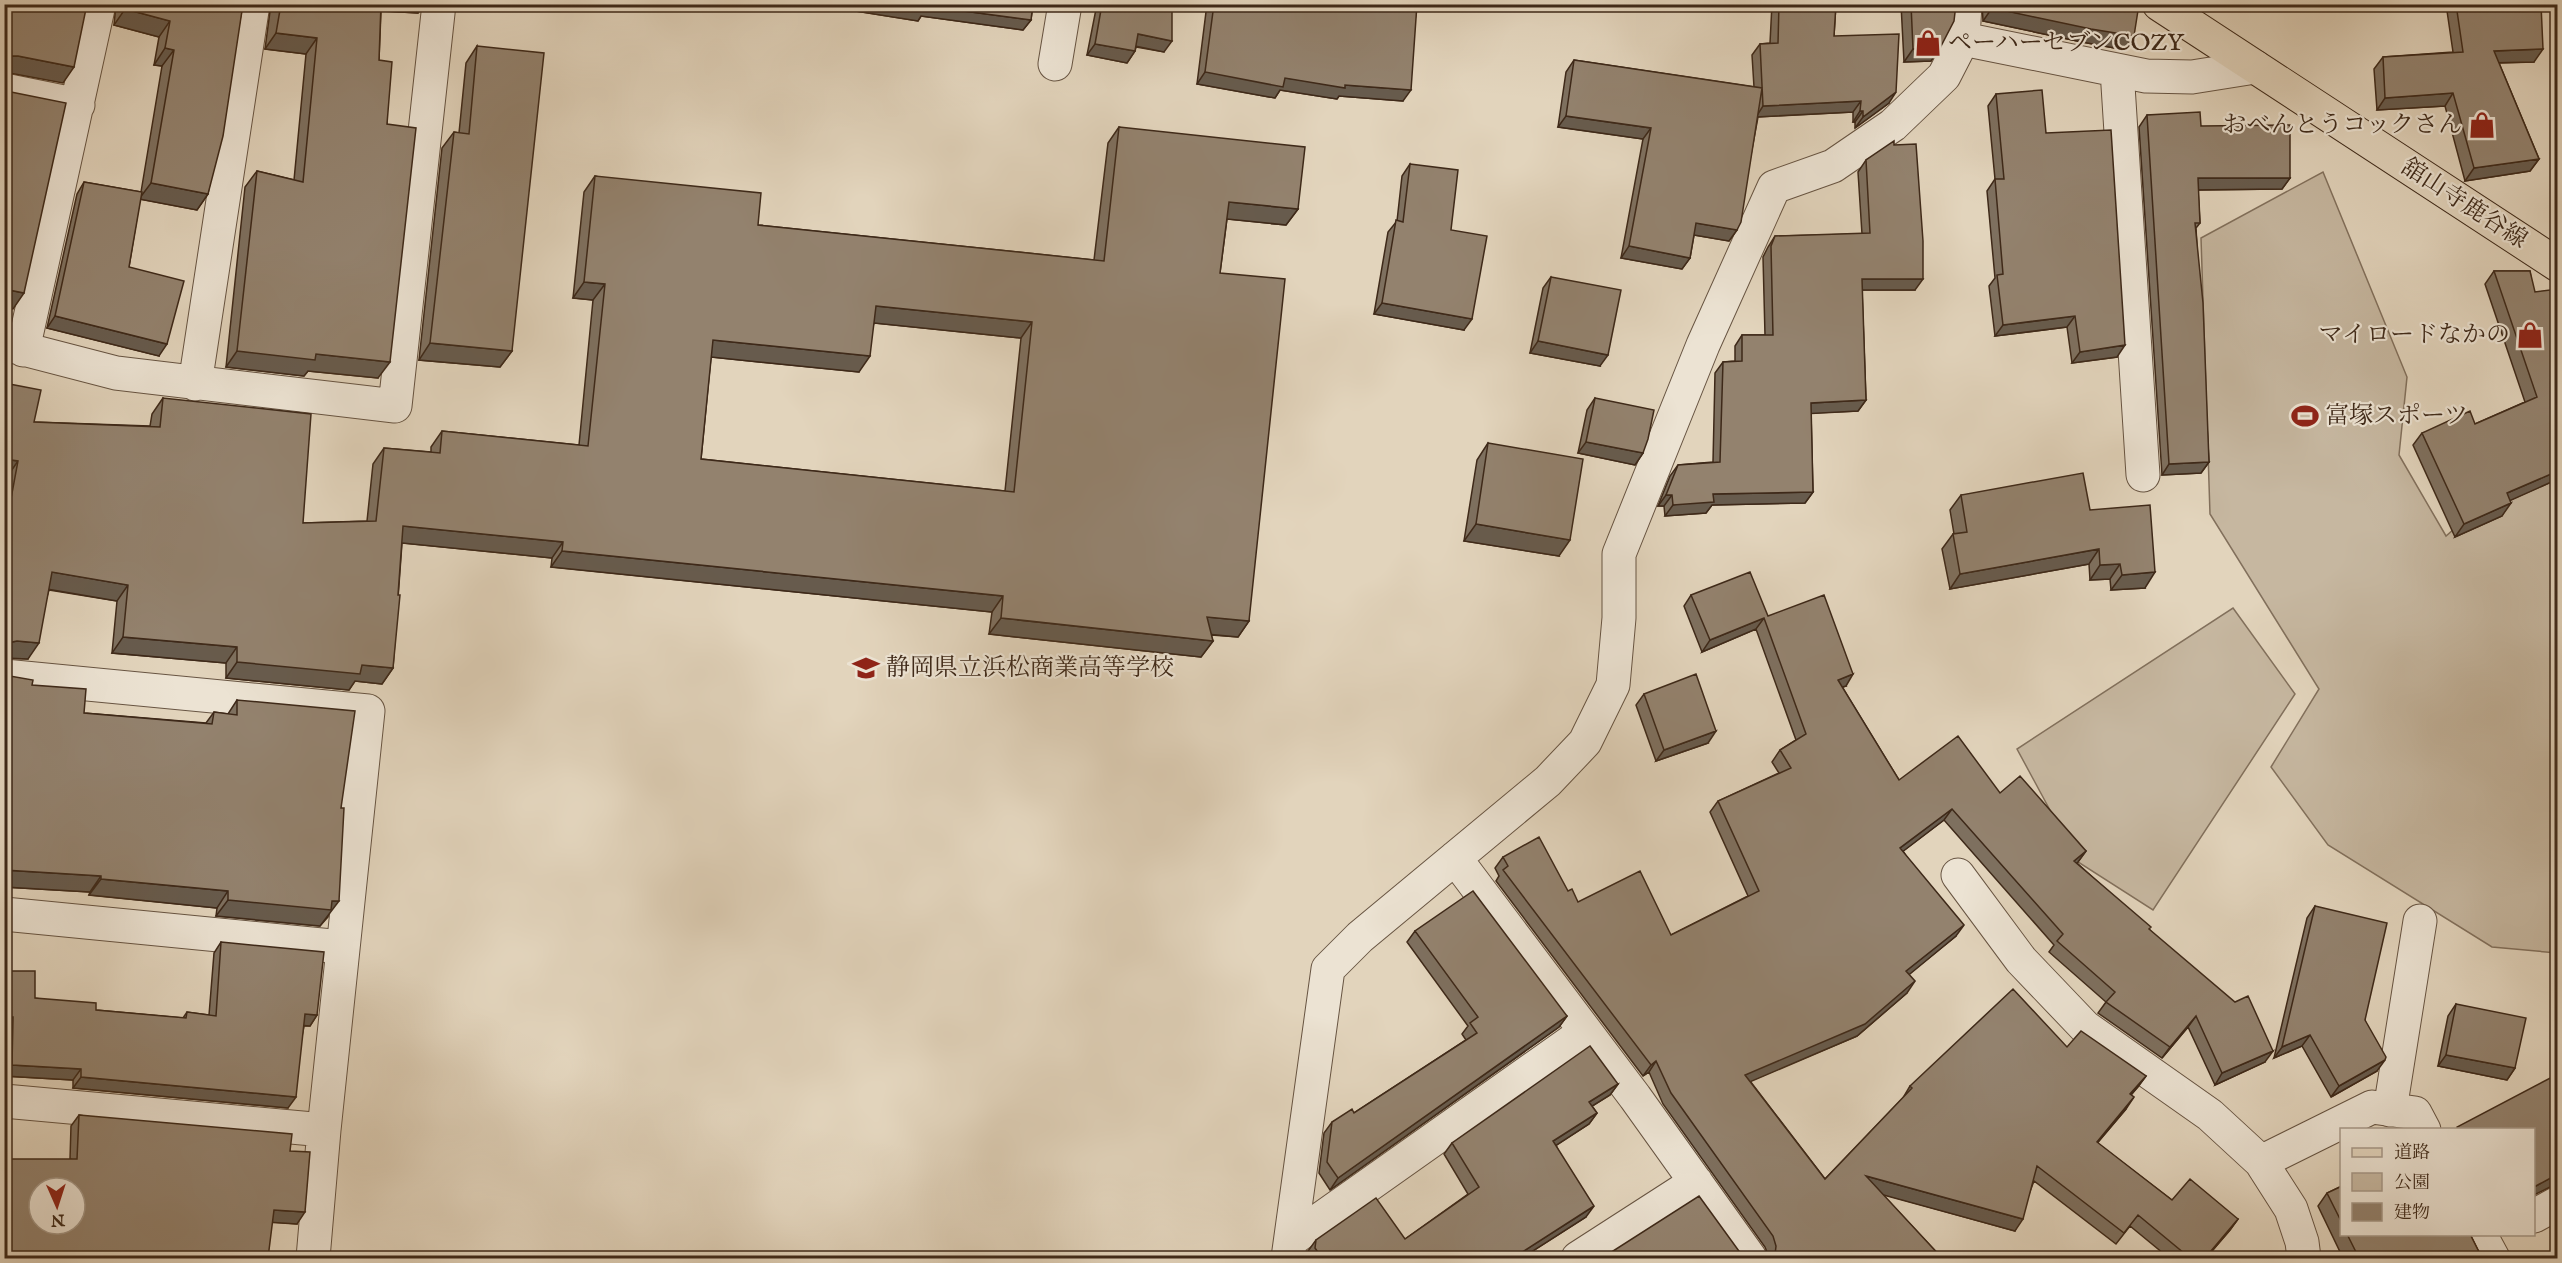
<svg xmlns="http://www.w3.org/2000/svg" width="2562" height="1263" viewBox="0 0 2562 1263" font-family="'IM FELL English','Noto Serif JP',serif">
<rect width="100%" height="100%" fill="#e2d4bc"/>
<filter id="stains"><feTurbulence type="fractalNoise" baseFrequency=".00333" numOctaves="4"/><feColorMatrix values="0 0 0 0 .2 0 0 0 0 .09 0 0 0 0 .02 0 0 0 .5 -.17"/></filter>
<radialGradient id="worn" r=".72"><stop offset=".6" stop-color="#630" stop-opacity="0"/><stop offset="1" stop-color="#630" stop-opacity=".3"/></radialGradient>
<path fill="#c6b7a0" stroke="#82705c" stroke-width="1.5" d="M2323,172L2407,377L2399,455L2446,536L2526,466L2557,465V953L2492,947L2328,845L2271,767L2319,689L2210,514L2201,238Z
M2233,608L2295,694L2153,910L2078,862L2017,749Z"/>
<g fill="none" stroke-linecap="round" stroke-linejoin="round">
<defs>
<path id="minor" d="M1963,39L2146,76L2192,77L2255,67
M1055,64L1065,4
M2117,70L2143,475
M4,90L78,105
M4,344L116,373L395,406L439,4
M23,350L99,4
M195,384L253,4
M4,676L368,711L324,1130L313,1258
M1455,858L1635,1097L1750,1258
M1958,875L2021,960L2085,1027L2210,1115L2261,1162L2291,1209L2302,1242L2304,1258
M4,914L342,947
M4,1101L324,1130
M2390,1110L2420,921
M2261,1162L2372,1107L2415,1113L2424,1130
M2534,1216L2558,1203
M2480,1234L2493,1258
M1291,1240L1585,1032
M1288,1258L1328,969L1360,937L1548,781L1585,742L1613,685L1619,618V554L1703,345L1774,187L1833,166L1893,125L1944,76L1963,39L1965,4
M1578,1258L1696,1182"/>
<path id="major" d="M2159,4L2558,265"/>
</defs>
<use href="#minor" stroke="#675442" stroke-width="35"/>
<use href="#major" stroke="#3e2919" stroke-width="35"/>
<use href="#minor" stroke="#ece3d3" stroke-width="33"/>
<use href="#major" stroke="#e2d4bc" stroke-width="33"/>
</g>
<path fill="#7e705f" stroke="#3e2919" stroke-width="1.5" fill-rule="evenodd" d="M116,4H243L208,194L197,210L140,199L129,267L159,356L47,328L77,194L84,182L141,192L162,66L154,65L159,37L114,25Z
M271,4H424L418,13L381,11L379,60L387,124L378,378L308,371L304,376L226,367L245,187L257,171L294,180L306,54L265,49Z
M836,4H1033L1031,20L1023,30L921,16L918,21L855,11L856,6Z
M1097,4H1172L1164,52L1136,47L1135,51L1127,63L1087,55Z
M1207,4H1507L1504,9L1417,7L1403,101L1339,96L1337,99L1280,90L1275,98L1197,84Z
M1772,4H1836L1834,36L1889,103L1855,128V122H1853V112L1758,117L1737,230L1729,241L1694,235L1690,258L1682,269L1621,258L1643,139L1558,127L1566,72L1574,60L1754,87L1752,55L1760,44L1770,43Z
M1901,4H1956L1931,61L1904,62Z
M1982,4H2139L2125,50L2082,42L1983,21Z
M2446,4H2541L2534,62L2499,63L2539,159L2530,171L2465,181L2445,106L2377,110L2374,69L2383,57L2453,52Z
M477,46L512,351L500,367L419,360L442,148L454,132L459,133L466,63Z
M1996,94L2046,133L2117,357L2072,363L2067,327L1995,336L1989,286L1995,278L1987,191L1995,179L1988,106Z
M2147,115L2201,126L2290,178L2282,189L2198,190L2200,223L2196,228L2209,462L2201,473L2162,475L2139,127Z
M1119,127L1298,209L1286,225L1227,219L1220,273L1249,621L1238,637L1211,635L1213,641L1201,657L989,634L992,612L551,567L552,558L402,543L393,668L382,684L355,681L349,690L226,678V663L112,653L117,601L49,590L28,659L4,658V489L7,477L34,422L150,426L152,414L163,398L303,523L367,521L373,464L384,448L431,452V447L442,431L579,445L593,300L573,298L584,192L595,176L758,225L1094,260L1108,143ZM874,323L1021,338L1005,491L701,459L711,357L859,372Z
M1894,145L1915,290H1862L1866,400L1858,411L1811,413L1813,492L1805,503L1712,505L1706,513L1665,516L1664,506H1658L1670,476L1678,465L1713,462L1715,373L1723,362L1735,361V346L1742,335H1765L1763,257L1768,247L1775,236L1862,234L1858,172L1866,160Z
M1410,164L1464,330L1374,314L1388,232L1397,221L1402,176Z
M2494,271H2530L2558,479L2510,500L2502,516L2455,537L2413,445L2422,433L2475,424L2525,402L2485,284Z
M1551,277L1600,366L1530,353L1543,288Z
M1595,398L1643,453L1635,465L1578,453L1587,410Z
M1488,443L1559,556L1464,541L1477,460Z
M1961,495L2090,510L2145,588L2111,590L2110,579L2090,580L2089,564L1950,589L1942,549L1953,534H1954L1950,510Z
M1691,595L1768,616L1846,686L1842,687L1899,780L2000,793L2086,851L2077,863L2149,929L2265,1062L2215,1085L2188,1027L2162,1058L2098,1013L2106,1002L2049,952L2054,945L1944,820L1903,851L1956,936L1909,974L1907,993L1857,1036L1750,1081L1825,1179L1903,1098L1910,1086L2067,1047L2146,1076L2131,1095L2126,1109L2097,1143L2172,1200L2238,1219L2230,1230L2206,1258H2169L2130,1226L2116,1244L2034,1181L2015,1231L1882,1194L1942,1258H1768L1769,1257L1765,1247L1663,1104L1649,1072L1643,1076L1496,881L1499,876L1495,868L1503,857L1568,891L1578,902L1671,935L1748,896L1710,812L1718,801L1779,773L1772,762L1780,750L1796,740L1756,629L1702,652L1684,606Z
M4,675L32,685L84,713L206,723L214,712L228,714L237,700L341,808L328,917L320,926L216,916L217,908L89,895L90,892L4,887Z
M1644,694L1708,743L1656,761L1636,705Z
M2315,906L2365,1020L2377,1071L2331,1097L2302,1046L2274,1058L2307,918Z
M1415,931L1567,1016L1559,1027L1330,1190L1319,1173L1324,1133L1332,1122L1354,1113L1466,1040L1462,1034L1468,1026L1407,942Z
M221,942L317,1015L310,1026H304L288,1108L73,1088V1080L4,1076V971L35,998L96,1010L183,1018L187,1012L209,1015L214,953Z
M2456,1004L2515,1068L2507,1080L2438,1066L2448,1016Z
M1618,1084L1610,1095L1592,1106L1597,1113L1589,1124L1556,1145L1586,1217L1522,1258H1307L1308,1251L1316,1240L1405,1239L1468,1194L1444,1154L1452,1143Z
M79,1115L290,1151L297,1224L273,1222L70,1159L71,1126Z
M2342,1186V1234H2470L2482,1258H2343L2318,1206L2327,1193Z"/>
<path fill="#675b4d" stroke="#3e2919" stroke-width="1.5" d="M374,4H424L418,13L370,10Z
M836,4H857L856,6Z
M860,4L926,6L1031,20L1023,30L921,16L918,21L855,11Z
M1411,4H1507L1504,9L1410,6Z
M1992,8L2134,36L2125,50L2082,42L1983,21Z
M125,9L170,21L159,37L114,25Z
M276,33L317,38L306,54L265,49Z
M1138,34L1172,41L1164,52L1130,45Z
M1095,44L1135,51L1127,63L1087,55Z
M165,48L174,50L162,66L154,65Z
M1940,48L1931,61L1904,62L1913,49Z
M2543,49L2534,62L2485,63L2494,51Z
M9,56H18L74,67L63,83L4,72V59Z
M1205,72L1285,78L1345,85L1411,90L1403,101L1339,96L1337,99L1280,90L1275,98L1197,84Z
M1896,92L1889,103L1855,128L1863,117Z
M2453,93L2445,106L2377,110L2385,98Z
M1861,101L1853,112L1756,117L1763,106Z
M1860,111H1863L1855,122H1853Z
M1566,116L1651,128L1643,139L1558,127Z
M2539,159L2530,171L2465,181L2474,168Z
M2198,178H2290L2282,189L2190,190Z
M151,183L208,194L197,210L139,199Z
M1229,202L1298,209L1286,225L1217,218Z
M1696,223L1737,230L1729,241L1688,234Z
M1629,246L1690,258L1682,269L1621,258Z
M1862,279H1923L1915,290H1854Z
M584,282L605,284L593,300L573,298Z
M4,289L24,293L13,309L4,308Z
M1382,303L1472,319L1464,330L1374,314Z
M876,306L1032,322L1021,338L864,322Z
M55,316L167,344L159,356L47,328Z
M2075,316L2067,327L1995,336L2003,325Z
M713,340L870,356L859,372L701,356Z
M1538,341L1608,355L1600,366L1530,353Z
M430,343L512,351L500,367L419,360Z
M2125,345L2117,357L2072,363L2080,352Z
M237,351L316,354L390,362L378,378L308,371L304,376L226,367Z
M1866,400L1858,411L1803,414L1811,403Z
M1586,442L1643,453L1635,465L1578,453Z
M4,459L18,461L7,477H4Z
M2209,462L2201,473L2162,475L2169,464Z
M2558,471V479L2498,506L2507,493Z
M1813,492L1805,503L1712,505L1706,513L1665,516L1673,505L1713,494Z
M1666,495H1672L1664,506H1658Z
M2511,503L2502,516L2455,537L2464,524Z
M1476,524L1570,540L1559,556L1464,541Z
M403,526L563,542L552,558L392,542Z
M2099,549L2089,564L1950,589L1960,574Z
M562,551L1003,596L992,612L551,567Z
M2120,564L2110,579L2090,580L2100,565Z
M52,572L128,585L117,601L41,588Z
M2155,572L2145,588L2111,590L2122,575Z
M1207,617L1249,621L1238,637L1196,633Z
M1001,618L1213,641L1201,657L989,634Z
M1764,618L1756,629L1702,652L1710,640Z
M123,637L237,647L226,663L112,653Z
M17,641L39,643L28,659L4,658V645L7,643Z
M237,662L362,665L393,668L382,684L355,681L349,690L226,678Z
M1853,674L1846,686L1830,691L1838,680Z
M1716,731L1708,743L1656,761L1664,750Z
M1952,809L1944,820L1893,859L1900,848Z
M2086,851L2078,862L2066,872L2074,861Z
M4,870L101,876L90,892L4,887Z
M101,879L228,891L217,908L89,895Z
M228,900L332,901H339L320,926L216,916Z
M1964,925L1956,936L1899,983L1906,971Z
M1915,981L1907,993L1857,1036L1738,1087L1745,1075Z
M305,1014L317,1015L310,1026L297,1025Z
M1567,1016L1559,1027L1330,1190L1338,1178Z
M2196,1016L2188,1027L2162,1058L2170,1047Z
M4,1017H13L5,1028H4Z
M2310,1035L2302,1046L2274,1058L2282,1047Z
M2273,1051L2265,1062L2215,1085L2222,1073Z
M2446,1055L2515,1068L2507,1080L2438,1066Z
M2385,1060L2377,1071L2331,1097L2339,1086Z
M1656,1061L1649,1072L1643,1076L1651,1065Z
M12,1065L81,1069L73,1080L4,1076Z
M2146,1076L2138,1087L2122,1105L2130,1094Z
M81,1077L296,1097L288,1108L73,1088Z
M1618,1084L1610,1095L1581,1113L1589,1102Z
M2134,1097L2126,1109L2089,1153L2097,1142Z
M1597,1113L1589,1124L1546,1152L1553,1141Z
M2558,1174V1183L2534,1195V1187Z
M1866,1176L2023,1219L2015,1231L1858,1188Z
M1594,1206L1586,1217L1522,1258H1513Z
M274,1210L305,1212L297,1224L266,1222Z
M2238,1219L2230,1230L2206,1258H2205Z"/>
<path fill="#93826e" stroke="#3e2919" stroke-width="1.5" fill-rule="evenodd" d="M4,4H87L74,67L18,56H9L4,59Z
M125,4H243L223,136L208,194L151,183L174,50L165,48L170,21L125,9Z
M281,4H381L379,60L392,62L387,124L416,128L390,362L316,354L315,360L237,351L257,171L303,182L317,38L276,33Z
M887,4H1033L1031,20L926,6V11Z
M1102,4H1172V41L1138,34L1135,51L1095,44Z
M1214,4H1417L1411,90L1345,85V88L1285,78L1283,87L1205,72Z
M1779,4H1836L1834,36L1899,34L1896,92L1863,117V111H1860L1861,101L1763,106L1760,44L1778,43Z
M1911,4H1956L1954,21L1940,48L1913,49Z
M1992,4H2139L2134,36L2091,29L1992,8Z
M2456,4H2541L2543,49L2494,51L2539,159L2474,168L2453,93L2385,98L2383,57L2463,52Z
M477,46L544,53L512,351L430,343L454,132L469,134Z
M1574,60L1762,88L1741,222L1737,230L1696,223L1690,258L1629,246L1651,128L1566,116Z
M4,89L11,92L66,103L24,293L4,289Z
M2042,90L2046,133L2111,130L2125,345L2080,352L2075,316L2003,325L1997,275L2003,274L1995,179H2004L1996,94Z
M2200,112L2201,126L2290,125V178H2198L2200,223H2195L2203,303L2209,462L2169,464L2147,115Z
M1119,127L1305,147L1298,209L1229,202L1220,273L1285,279L1249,621L1207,617L1213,641L1001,618L1003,596L562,551L563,542L403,526L398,595H400L393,668L362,665L360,674L237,662V647L123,637L128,585L52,572L39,643L17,641L7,643L4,645V544L5,531L18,461L4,459V383L41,390L34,422L160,427L163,398L311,414L303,523L376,521L384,448L440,453L442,431L588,446L605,284L584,282L595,176L761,193L758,225L1104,261ZM876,306L1032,322L1014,492L701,459L713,340L870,356Z
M1894,141V145L1916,144L1923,241V279H1862L1866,400L1811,403L1813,492L1713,494L1714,502L1673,505L1672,495H1666L1678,465L1720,462L1723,362L1742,361V335H1773L1771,246L1775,236L1870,233L1866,160Z
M1410,164L1458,170L1451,230L1487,236L1472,319L1382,303L1396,220L1403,222Z
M84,182L142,192L129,267L184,281L167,344L55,316Z
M2494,271H2530L2535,292L2558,289V471L2507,493L2511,503L2464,524L2422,433L2470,411L2475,424L2537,397Z
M1551,277L1621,290L1608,355L1538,341Z
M1595,398L1654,410L1648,439L1643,453L1586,442Z
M1488,443L1583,459L1570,540L1476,524Z
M2083,473L2090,510L2150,505L2155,572L2122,575L2120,564L2100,565L2099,549L1960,574L1953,534L1967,532L1961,495Z
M1750,572L1768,616L1824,595L1853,674L1838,680L1899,780L1958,736L2000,793L2020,776L2086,851L2074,861L2151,927L2149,929L2235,1002L2248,996L2273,1051L2222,1073L2196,1016L2170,1047L2106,1002L2115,992L2057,941L2063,934L1952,809L1900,848L1964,925L1906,971L1915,981L1865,1024L1745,1075L1825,1179L1912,1088L1910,1086L2013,989L2067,1047L2081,1031L2146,1076L2130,1094L2134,1097L2097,1142L2172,1200L2190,1179L2238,1219L2205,1258H2190L2138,1215L2124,1233L2037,1166L2023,1219L1866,1176L1942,1258H1772L1775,1255L1776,1246L1773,1236L1671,1093L1656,1061L1651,1065L1503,870L1508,866L1503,857L1539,837L1568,891L1572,889L1578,902L1640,871L1671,935L1759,891L1718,801L1791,768L1780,750L1806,734L1764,618L1710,640L1691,595Z
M1696,674L1716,731L1664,750L1644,694Z
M4,675L33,680L32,685L86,689L84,713L212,724L214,712L237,715V700L355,711L341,808H344L339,901H332L331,910L228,900V891L101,879V876L4,870Z
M1473,891L1567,1016L1338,1178L1327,1162L1332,1122L1352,1109L1354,1113L1477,1033L1470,1023L1478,1017L1415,931Z
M2315,906L2387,923L2365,1020L2386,1057L2385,1060L2339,1086L2310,1035L2282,1047Z
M221,942L324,952L317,1015L305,1014L296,1097L81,1077V1069L12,1065L13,1017H4V971H35V998L96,1003V1010L186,1018L187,1012L216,1016Z
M2456,1004L2526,1018L2515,1068L2446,1055Z
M1590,1046L1618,1084L1589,1102L1597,1113L1553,1141L1594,1206L1513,1258H1322L1315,1248L1316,1240L1376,1198L1405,1239L1479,1187L1452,1143Z
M2558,1074V1174L2534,1187V1130H2458L2457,1127Z
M79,1115L292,1134L290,1151L310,1152L305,1212L274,1210L268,1258H4V1159H77ZM39,1188H75V1224H39Z
M2342,1186V1223L2327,1193Z
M1699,1196L1744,1258H1602Z
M2347,1234H2470L2482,1258H2359Z"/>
<defs>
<symbol id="shop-bare" viewBox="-9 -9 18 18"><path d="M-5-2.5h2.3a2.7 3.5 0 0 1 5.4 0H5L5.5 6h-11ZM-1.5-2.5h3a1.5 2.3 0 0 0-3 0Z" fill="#8f2418" stroke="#ece3d3" stroke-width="2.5" paint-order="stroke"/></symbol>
<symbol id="stadium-bare" viewBox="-9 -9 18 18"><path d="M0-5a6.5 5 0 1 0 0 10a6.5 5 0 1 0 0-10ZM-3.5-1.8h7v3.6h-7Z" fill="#8f2418" stroke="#ece3d3" stroke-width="2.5" paint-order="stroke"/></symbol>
<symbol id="school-bare" viewBox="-9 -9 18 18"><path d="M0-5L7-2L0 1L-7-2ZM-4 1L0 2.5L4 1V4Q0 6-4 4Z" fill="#8f2418" stroke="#ece3d3" stroke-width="2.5" paint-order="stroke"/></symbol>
</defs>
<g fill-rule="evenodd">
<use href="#shop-bare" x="1909" y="24" width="38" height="38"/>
<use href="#shop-bare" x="2463" y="106" width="38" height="38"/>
<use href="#shop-bare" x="2511" y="316" width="38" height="38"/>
<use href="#stadium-bare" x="2286" y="397" width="38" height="38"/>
<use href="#school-bare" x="847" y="649" width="38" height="38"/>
</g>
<g text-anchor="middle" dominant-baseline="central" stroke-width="4.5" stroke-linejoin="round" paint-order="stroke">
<g font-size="24" fill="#3e2919" stroke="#ece3d3" text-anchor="start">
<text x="1948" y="43">ペーハーセブンCOZY</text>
<text x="2462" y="125" text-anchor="end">おべんとうコックさん</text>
<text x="2510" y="335" text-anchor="end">マイロードなかの</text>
<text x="2325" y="416">富塚スポーツ</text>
<text x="886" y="668">静岡県立浜松商業高等学校</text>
</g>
<g font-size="24" fill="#3e2919" stroke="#ece3d3">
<text transform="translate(2464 204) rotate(33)">舘山寺鹿谷線</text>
</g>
</g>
<rect width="2562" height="1263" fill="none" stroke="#e2d4bc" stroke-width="24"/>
<rect x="6" y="6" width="2550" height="1251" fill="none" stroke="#3e2919" stroke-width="3"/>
<rect x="12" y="12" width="2538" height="1239" fill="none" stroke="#3e2919" stroke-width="1.5"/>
<rect x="2340" y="1128" width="195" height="108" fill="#ece3d3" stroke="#a69989" stroke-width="1.5"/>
<rect x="2352" y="1148" width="30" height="9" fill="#e2d4bc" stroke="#a69989" stroke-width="1.5"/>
<text x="2394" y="1158" font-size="18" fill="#3e2919">道路</text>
<rect x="2352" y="1173" width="30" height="18" fill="#c6b7a0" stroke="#a69989" stroke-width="1.5"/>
<text x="2394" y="1188" font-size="18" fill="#3e2919">公園</text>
<rect x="2352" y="1203" width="30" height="18" fill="#93826e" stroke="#a69989" stroke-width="1.5"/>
<text x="2394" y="1218" font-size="18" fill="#3e2919">建物</text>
<g transform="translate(57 1206) rotate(177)"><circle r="28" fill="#ece3d3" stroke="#a69989" stroke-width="1.5"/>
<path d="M0-4.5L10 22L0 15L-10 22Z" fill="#8f2418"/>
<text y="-9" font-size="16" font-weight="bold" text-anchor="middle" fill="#3e2919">N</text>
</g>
<rect width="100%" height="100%" filter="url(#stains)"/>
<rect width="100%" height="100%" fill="url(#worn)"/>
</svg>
